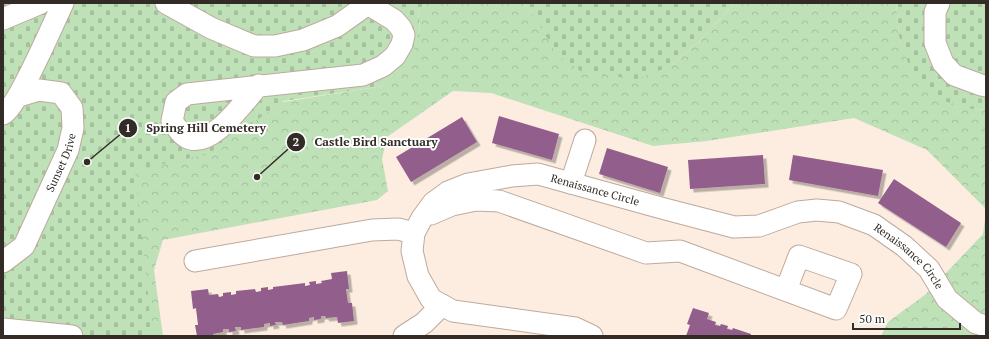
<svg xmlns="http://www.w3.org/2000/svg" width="989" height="339" viewBox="0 0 989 339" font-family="'PT Serif',serif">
<defs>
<pattern id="forest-crowns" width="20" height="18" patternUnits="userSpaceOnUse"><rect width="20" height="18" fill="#bfe1b8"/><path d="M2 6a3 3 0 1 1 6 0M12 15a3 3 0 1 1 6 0" fill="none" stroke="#a5c19e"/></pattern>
<pattern id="cemetery-stones" width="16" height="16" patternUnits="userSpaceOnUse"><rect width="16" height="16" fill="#bfe1b8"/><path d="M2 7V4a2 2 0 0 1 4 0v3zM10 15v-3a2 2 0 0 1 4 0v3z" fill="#a5c19e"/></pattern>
<filter id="shadow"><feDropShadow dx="3.5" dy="3.5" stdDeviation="0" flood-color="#0004"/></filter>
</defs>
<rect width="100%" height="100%" fill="#fdede1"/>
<path fill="url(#forest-crowns)" d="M426,3H523L533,14L671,66L699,41L735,3H896L900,45L973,109L986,110V209L927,150L854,118L707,141L653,146L491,93L453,91L387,137L382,159L388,191L377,200L163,240L154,270L163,336H141L131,163L258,106L383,86L420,33L418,10Z
M986,212V336H881L888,322L926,294L983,234Z"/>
<path fill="url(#cemetery-stones)" d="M3,3H426L418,10L420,33L410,60L383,86L284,101L208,154L135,170L152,336H3Z
M523,3H735L699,41L671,66L637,79L582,72L557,55L533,14Z
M896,3H986V110L973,109L940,100L918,84L900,45Z"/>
<path fill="#925f8c" filter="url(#shadow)" d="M499,116L559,134L552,160L492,143Z
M462,117L477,142L411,182L396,157Z
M607,148L668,167L660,193L599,174Z
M763,155L765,184L690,189L688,160Z
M793,155L883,170L878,196L789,180Z
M894,179L961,223L946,247L878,203Z
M347,271L349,289H346L348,303H352L354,321L338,323L337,317L326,318L325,316H321V319L314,320V317L309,318V321L283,325L282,322H275L276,325L270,326V323L264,324V327L241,330V327H235L236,331L229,332V329H223V332L213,334V336H197L195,325H198L196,308L193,309L191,291L208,289L209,295L218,294L219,297L223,296V293L231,292V295L236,294V291L255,289L256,292L261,291V288L268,287V290L273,289V287L305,283V286L310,285L309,282L316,281V284L322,283L321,281L332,279L331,273Z
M693,308L709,313L707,319L716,322L715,325L720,326L721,324L728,326L727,329L732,330L733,328L751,334V336H686L690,325L687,324Z"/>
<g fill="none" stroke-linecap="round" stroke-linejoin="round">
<defs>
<g id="minor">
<path d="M166,3L211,28L254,46H275L303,40L337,26L361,9L365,3"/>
<path d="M939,3L935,12V43L943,63L954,75L981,85L986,86"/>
<path d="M3,19L41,3"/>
<path d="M259,85C244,101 211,151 186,137C180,134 176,126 172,121L176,102L187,94L363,75L383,66L395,56L402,44L404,35L401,28L394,20L366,3"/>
<path d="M3,114C18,107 54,22 63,3"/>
<path d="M571,183L585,140"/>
<path d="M431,214L452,205L476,200L499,201L646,253L680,251L836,309L851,274L799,256L786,290"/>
<path d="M195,261L372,230L398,229L414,233"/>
<path id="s1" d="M3,262L24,246L68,150L73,128L72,108L61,93L39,90L19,96"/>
<path d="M3,329L72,336"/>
<path d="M404,336L424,323L442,305"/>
<path id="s2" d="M592,336L575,328L453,311L431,299L418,276L412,251L414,233L422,218L433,203L448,192L468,184L512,176L538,174L665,209L734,227L759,226L798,212L817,210L839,212L874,225L904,246L929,269L947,299L976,323L986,326"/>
</g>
</defs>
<use href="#minor" stroke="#bdaa9c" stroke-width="23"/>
<use href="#minor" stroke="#fff" stroke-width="21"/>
</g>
<g text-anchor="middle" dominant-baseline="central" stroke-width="4" stroke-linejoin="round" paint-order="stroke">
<g font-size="11" fill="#332c26" stroke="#fefefe">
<text stroke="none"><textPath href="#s1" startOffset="118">Sunset Drive</textPath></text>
<text stroke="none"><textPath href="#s2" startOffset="443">Renaissance Circle</textPath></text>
<text stroke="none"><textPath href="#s2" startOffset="779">Renaissance Circle</textPath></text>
</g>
</g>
<path fill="none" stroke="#332c26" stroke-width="1.5" d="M87 162L128 128M257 177L296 142"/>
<g fill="#332c26" stroke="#fefefe" stroke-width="1.5">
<circle cx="87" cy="162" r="4"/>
<circle cx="257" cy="177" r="4"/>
<circle cx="128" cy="128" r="10"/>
<circle cx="296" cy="142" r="10"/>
</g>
<g font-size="12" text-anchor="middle" font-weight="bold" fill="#fff">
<text x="128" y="132">1</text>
<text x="296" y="146">2</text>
</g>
<g font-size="12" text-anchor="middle" font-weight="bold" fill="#332c26" stroke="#fefefe" stroke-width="4" stroke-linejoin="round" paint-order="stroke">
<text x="206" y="132">Spring Hill Cemetery</text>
<text x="376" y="146">Castle Bird Sanctuary</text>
</g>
<rect width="989" height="339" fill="none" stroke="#332c26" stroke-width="8"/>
<path d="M853 323v6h107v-6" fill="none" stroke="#332c26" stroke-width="2"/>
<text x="859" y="323" font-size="12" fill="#332c26" stroke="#fefefe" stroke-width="3" paint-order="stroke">50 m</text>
</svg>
